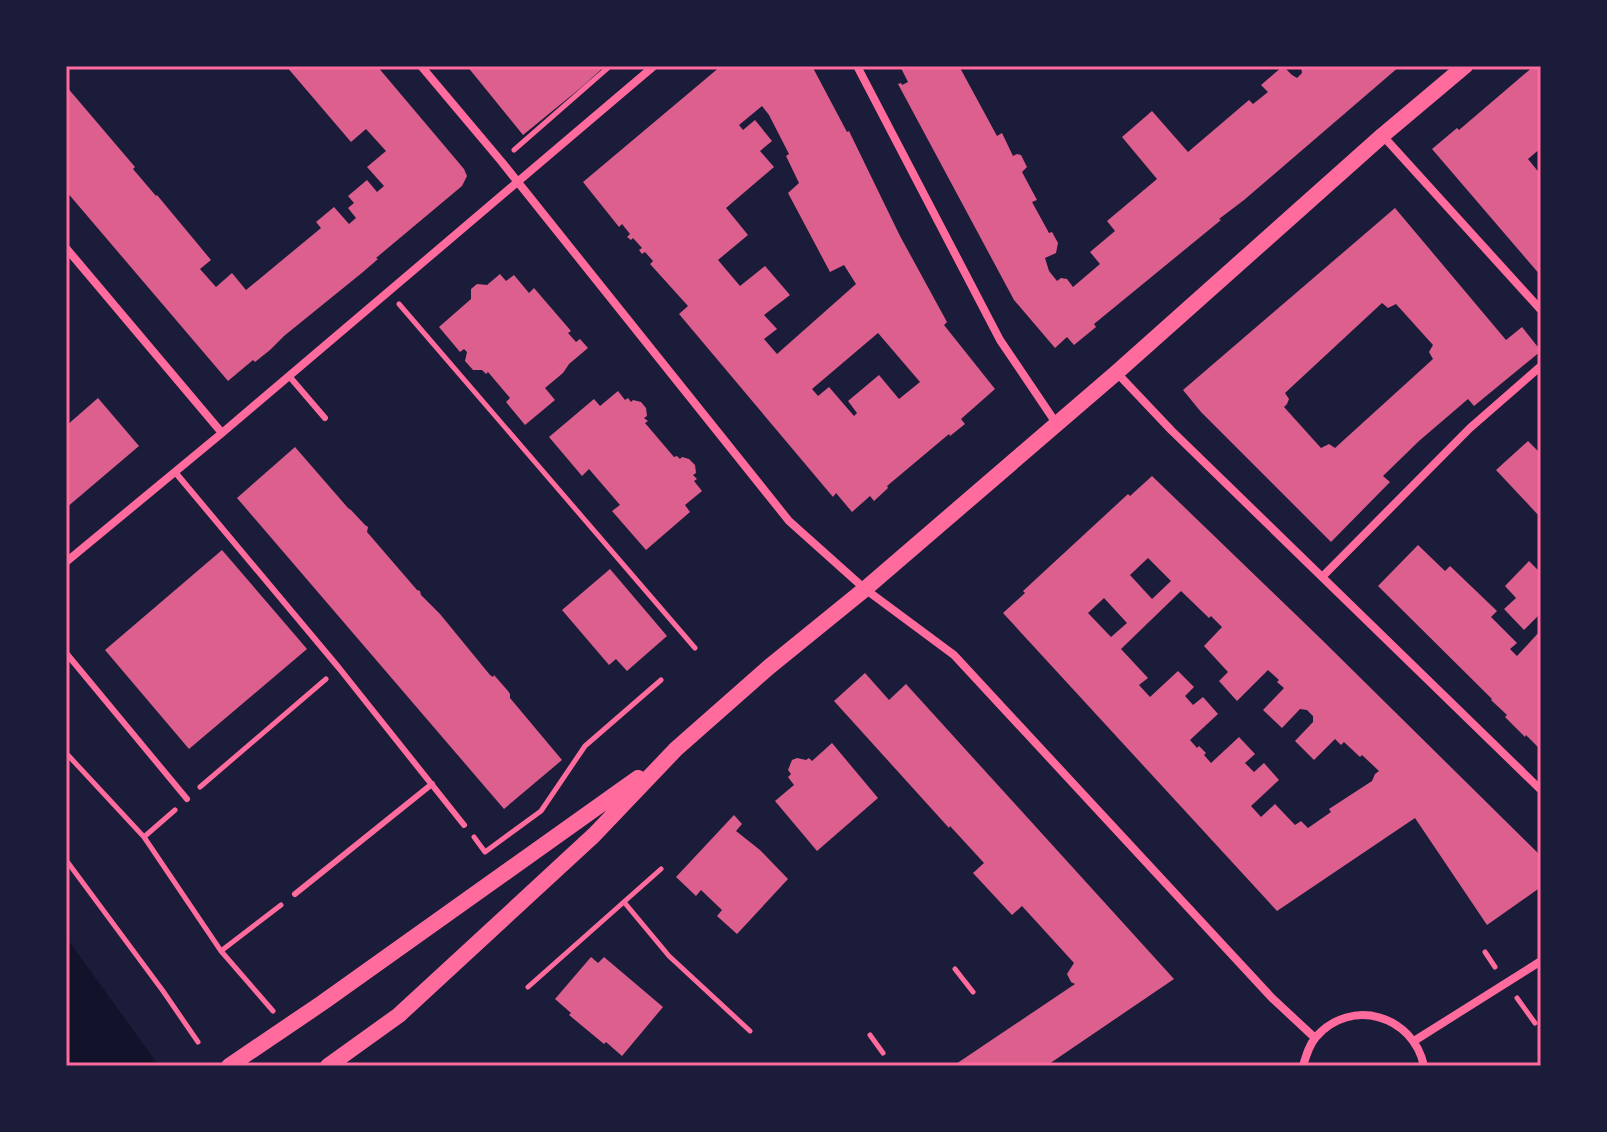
<svg xmlns="http://www.w3.org/2000/svg" width="1607" height="1132" viewBox="0 0 1607 1132" font-family="Ubuntu,sans-serif">
<rect width="100%" height="100%" fill="#1b1b3a"/>
<path fill="#12122b" d="M66,937L159,1066H66Z"/>
<path fill="#dd5f8e" fill-rule="evenodd" d="M286,66H377L464,169L467,176L462,186L376,258L378,259L363,272L284,336L270,350L255,362L253,360L228,381L66,191V86L135,167L133,169L156,196L157,195L211,260L200,269L216,287L232,273L246,290L321,228L316,222L334,207L349,224L356,218L348,208L354,203L348,196L367,180L377,192L384,186L367,167L386,151L366,129L351,142Z
M467,66H605L583,86L523,135Z
M721,66H812L847,132L849,131L900,236L947,322L944,325L995,389L961,419L965,424L950,436L949,434L887,486L888,488L874,501L870,496L852,512L836,493L833,497L679,314L688,306L650,264L653,261L645,252L642,254L639,250L642,248L633,238L631,240L627,237L630,234L622,224L619,227L583,182ZM762,106L769,115L789,154L786,156L799,183L788,193L830,272L844,265L856,284L777,354L764,339L777,329L764,315L790,295L765,266L740,286L718,260L748,235L726,208L774,167L760,151L772,141L755,120L743,130L739,125ZM878,333L920,382L899,399L879,375L848,401L857,413L854,416L829,387L818,396L812,389Z
M900,66H959L997,136L1002,133L1013,156L1017,154L1021,155L1027,167L1022,172L1037,200L1032,202L1049,233L1052,232L1058,243L1056,253L1045,258L1049,271L1057,281L1061,278L1067,279L1073,287L1100,264L1090,252L1115,231L1107,221L1157,179L1122,137L1152,111L1188,152L1249,100L1253,104L1268,92L1261,85L1283,66L1292,75L1297,78L1302,73L1301,66H1400L1244,200L1219,219L1221,220L1094,324L1096,327L1074,345L1067,337L1055,348L1014,300L898,84L901,83L902,85L908,82Z
M1534,66H1541V148L1528,159L1541,175V276L1432,149L1457,128L1459,130Z
M1395,208L1506,340L1522,327L1541,351L1474,406L1468,399L1419,441L1383,476L1390,482L1331,542L1201,412L1183,390ZM1382,303L1388,308L1396,304L1433,345L1429,352L1433,359L1335,448L1329,444L1321,448L1284,407L1287,404L1289,399L1285,393Z
M500,274L506,281L514,275L529,293L534,288L571,331L568,333L576,342L580,339L588,348L569,364L563,373L545,388L555,400L525,425L506,402L510,398L488,372L486,374L482,370H473L465,361L467,352L464,349L460,352L439,327L471,299V289L477,284L487,285Z
M618,391L625,400L628,398L631,402L633,400L641,402L646,408L647,416L644,418L648,421L645,423L674,457L677,456L680,459L682,457L689,459L695,465L696,473L693,475L697,479L694,481L702,491L685,505L690,512L646,550L612,511L620,505L589,469L582,476L549,437L594,399L600,406Z
M98,398L139,446L66,508V426Z
M1528,441L1538,451L1541,452V518L1496,470Z
M295,447L348,508L351,510L365,525L368,527L367,532L417,590L420,591L421,595L440,614L490,675L493,677L494,675L508,691L510,694V698L562,760L504,809L237,498Z
M1152,476L1320,638L1540,855L1541,887L1487,925L1415,818L1277,911L1003,613L1025,593L1023,591L1128,494L1130,496ZM1148,558L1171,581L1152,599L1130,575ZM1181,591L1209,618L1211,616L1222,627L1204,646L1228,672L1219,681L1237,701L1268,670L1279,680L1277,682L1284,688L1263,710L1282,728L1300,709L1307,710L1313,716V722L1295,741L1314,760L1335,739L1341,745L1344,742L1360,757L1362,755L1379,771L1375,774L1372,781L1329,809L1331,812L1308,828L1301,821L1295,825L1275,804L1261,817L1251,806L1279,780L1264,763L1254,772L1245,763L1255,754L1239,737L1211,763L1204,755L1206,753L1199,746L1197,748L1190,740L1218,714L1203,697L1193,705L1185,696L1194,687L1178,671L1150,697L1139,685L1148,678L1121,649ZM1104,598L1127,623L1111,637L1088,613Z
M1418,545L1445,571L1450,566L1497,611L1491,617L1517,643L1510,649L1517,656L1541,630V750L1526,735L1525,737L1505,717L1507,715L1491,700L1492,699L1378,586Z
M222,550L307,649L189,749L105,650Z
M1529,561L1541,573V613L1524,630L1504,609L1516,598L1505,586Z
M610,569L667,636L627,671L616,659L609,665L562,610Z
M865,673L889,700L906,684L1174,979L1046,1066H953L1075,984L1071,982L1067,974L1074,963L1022,906L1012,915L973,873L984,863L950,826L949,828L834,701Z
M832,743L878,798L817,851L775,801L794,785L788,777L791,774L788,770L792,760L797,758L806,760L809,758L812,761Z
M734,815L742,824L736,831L760,850L788,879L737,934L717,916L722,910L701,890L696,896L676,877Z
M591,957L598,963L604,957L663,1007L622,1056L606,1042L604,1044L569,1015L571,1013L555,999Z"/>
<g fill="none" stroke-linecap="round" stroke-linejoin="round">
<path stroke="#ff6b9d" stroke-width="5" d="M514,150L610,66
M399,304L695,648
M66,753L144,837L221,951L273,1011
M200,787L326,679
M144,837L175,810
M474,837L485,852L541,811L585,746L661,680
M66,860L163,991L198,1042
M624,902L669,956L750,1031
M221,951L281,905
M1485,952L1495,967
M955,969L973,992
M528,987L661,869
M1517,998L1535,1023
M870,1035L883,1053"/>
<path stroke="#ff6b9d" stroke-width="6" d="M289,376L325,418
M175,472L339,668L464,825
M66,653L187,799
M295,894L432,784"/>
<path stroke="#ff6b9d" stroke-width="8" d="M421,66L501,161L789,521L865,589L954,655L1272,998L1315,1038
M857,66L1000,340L1056,423
M1383,136L1541,310
M66,248L222,433
M1117,373L1171,430L1541,790
M66,562L222,433L654,66
M1322,577L1470,428L1541,366
M1414,1041L1541,961
M1303,1066C1306,1056 1309,1045 1316,1037C1351,997 1413,1015 1424,1066"/>
<path stroke="#ff6b9d" stroke-width="16" d="M229,1066L322,1003L638,778
M328,1066L399,1015L594,835L676,749L769,667L865,589L1116,373L1383,135L1465,66"/>
</g>
<rect width="1607" height="1132" fill="none" stroke="#1b1b3a" stroke-width="136"/>
<rect x="68" y="68" width="1471" height="996" fill="none" stroke="#ff6b9d" stroke-width="3"/>
</svg>
